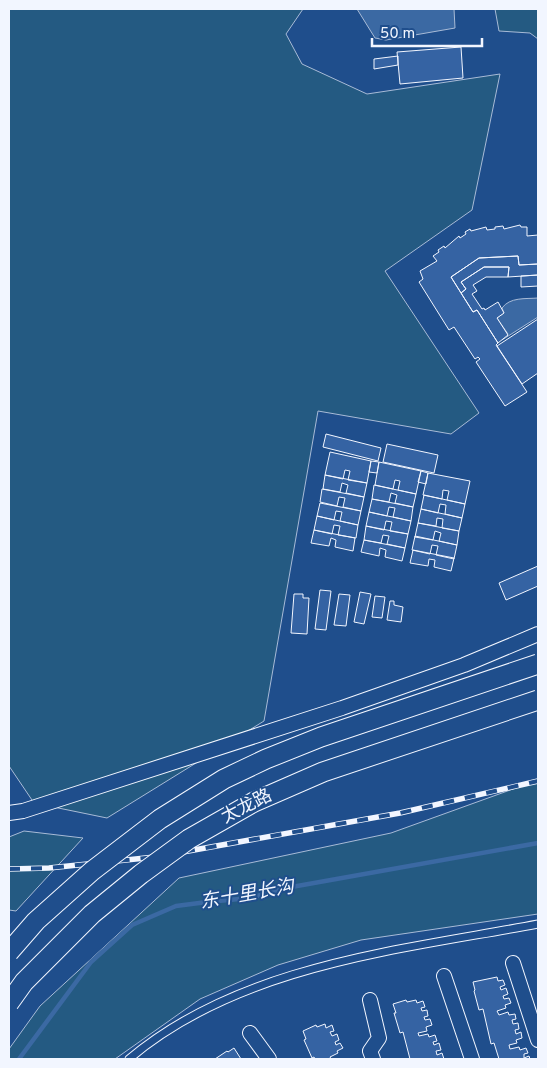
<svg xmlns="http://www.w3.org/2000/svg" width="547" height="1068" viewBox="0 0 547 1068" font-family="Overpass,'Noto Sans SC',sans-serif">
<rect width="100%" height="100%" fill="#1f4e8c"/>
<path fill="#245a82" stroke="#a8bbd7" d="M9,9H303L286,34L302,64L367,94L500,74L472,210L385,271L479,413L451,434L318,411L264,721L107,818L34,803L9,766Z
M495,9H538V39L530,33L499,31Z
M538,780V914L361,940L278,965L200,999L115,1059H9V1049L40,1006L179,878L391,833Z
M24,831L83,838L16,911L9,910V837Z"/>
<path fill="#3b69a3" stroke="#a8bbd7" d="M357,9H454L455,28L386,40L375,38Z
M538,298V317L502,340L501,339L508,334L497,318L504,313L502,308C510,297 525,299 538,298Z"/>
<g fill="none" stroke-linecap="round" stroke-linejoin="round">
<path stroke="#3b69a3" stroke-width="4.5" d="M19,1059L91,962L132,925L176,906L207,902L250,898L286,888L538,843"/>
</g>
<path fill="#3563a3" stroke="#f2f6ff" d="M461,47L463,78L400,84L397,52Z
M398,56V65L374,69V59Z
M520,225L521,227H527V236L538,235V264L519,265L518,256L479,258L451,277L473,312L477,310L498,343L496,345L527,392L505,406L476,362L480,359L478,357L475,359L454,327L449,330L419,282L423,279L420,271L437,261L433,256L439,252L438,250L444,246L445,248L459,236L460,238L466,234L465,232L470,229L471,231L486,227L487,230L495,229V227L503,226L504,229Z
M518,256L519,265L538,264V275L508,277L509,267H484L461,282L466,289L461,293L451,277L479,258Z
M484,267H509L508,277H486L473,285L477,291L472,294L482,309L484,308L485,310L498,302L504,313L497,318L508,335L498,343L477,310L473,312L461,293L466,289L461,282Z
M538,275V286L521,287V276Z
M538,319V373L522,384L497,346Z
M326,434L381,448L378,461L323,447Z
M387,444L438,455L434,473L383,462Z
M330,452L371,461L367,483L348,480L350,471L345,470L343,479L325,475Z
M371,461L379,462L377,473L369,472Z
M379,462L421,471L416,494L398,490L400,481L395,480L393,489L375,485Z
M421,471L428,473L426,484L418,482Z
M428,473L470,481L465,504L447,500L449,491L443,490L442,499L423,495Z
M325,475L367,483L364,497L346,493L348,485L342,483L340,492L323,489Z
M374,485L416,494L413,507L395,503L397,495L391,493L389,502L372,499Z
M322,489L364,497L361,511L343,507L345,498L339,497L337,506L320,502Z
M424,495L465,504L462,518L445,514L446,505L440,504L438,513L421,509Z
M372,499L413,507L411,521L393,517L395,508L389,507L387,516L369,512Z
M320,503L361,511L358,525L340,521L342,512L336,511L334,520L317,516Z
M421,509L462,518L459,531L442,528L443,519L437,518L436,526L418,523Z
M369,512L411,521L408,534L390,531L392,522L386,521L384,530L366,526Z
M317,516L358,525L356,538L338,535L340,526L334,525L332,534L314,530Z
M418,523L459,531L457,545L439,541L441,533L435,531L433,540L415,537Z
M366,526L408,534L405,548L387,544L389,536L383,535L381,543L364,540Z
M314,530L355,538L353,551L335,547L336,540L331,538L329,546L311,543Z
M415,536L457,545L454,559L436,555L438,546L432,545L430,554L412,550Z
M364,540L405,548L402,561L385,557L386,550L380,548L379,556L361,552Z
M413,550L454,558L451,571L434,567L435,560L429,559L428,566L410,563Z
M538,566V586L506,600L499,583Z
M320,590L331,591L326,630L315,629Z
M360,592L371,594L364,624L354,622Z
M294,594H303V598H309L307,634L291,633Z
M339,594L350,595L346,626L334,625Z
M375,596L385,597L382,618L372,617Z
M390,601H394V605L403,607L401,622L387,620Z
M497,977L498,981L503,980L505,985L500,987L501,990L506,988L508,994L503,996L504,999L509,998L511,1003L505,1005L506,1008L497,1011L499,1015L508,1012L509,1015L515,1014L516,1019L512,1020L513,1024L518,1023L519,1029L515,1030L516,1034L521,1032L522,1038L516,1040L517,1043L509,1045L510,1049L519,1047L520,1050L526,1048L528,1053L524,1054V1058L529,1056L530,1059H499L494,1043L491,1044L483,1009L479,1010L474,991L475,990L473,982Z
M406,1000L407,1002L416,1000L417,1003L423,1001L425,1007L421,1008L422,1011L427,1010L428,1016L424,1017L425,1020L430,1019L432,1025L426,1027L427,1031L418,1033L419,1036L428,1034L429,1037L435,1035L437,1041L433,1042L434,1045L439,1043L441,1050L436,1051L437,1055L442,1053L444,1059H410L403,1032L400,1033L394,1013H396L393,1004Z
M325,1024L326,1028L332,1025L334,1031L330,1032L332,1036L337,1034L339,1040L335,1042L336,1045L340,1043L343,1048L337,1051L338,1053L330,1057L331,1059H315L314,1057L312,1058L304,1040L306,1039L303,1031L316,1025L317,1027Z
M234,1048L241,1059H243H215L227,1051L228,1052Z"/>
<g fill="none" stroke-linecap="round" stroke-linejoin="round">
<defs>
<path id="lane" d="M129,1059C240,965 400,950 538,924"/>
<path id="street" d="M9,813L23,811L342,708L464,665L538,634
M513,963L538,1040
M444,976L472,1059
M370,1000L379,1038L370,1051L373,1059
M250,1033L269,1059"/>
</defs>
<use href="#lane" stroke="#f2f6ff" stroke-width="9"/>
<use href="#street" stroke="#f2f6ff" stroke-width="16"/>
<use href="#lane" stroke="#1f4e8c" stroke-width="7"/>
<use href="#street" stroke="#1f4e8c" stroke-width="14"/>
<defs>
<path id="rail" d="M9,869L49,868L155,857L400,813L538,781"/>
</defs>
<use href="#rail" stroke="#f2f6ff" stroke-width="5.5"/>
<use href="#rail" stroke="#1f4e8c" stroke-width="4" stroke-dasharray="11" stroke-linecap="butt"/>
<defs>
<path id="secondary-bridge" d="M9,952L36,921L92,871L160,819L224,779L266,759L321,737L538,664
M9,1003L24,982L92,914L141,874L189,839L254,802L323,772L538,700"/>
</defs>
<use href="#secondary-bridge" stroke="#f2f6ff" stroke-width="21" stroke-linecap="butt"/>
<use href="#secondary-bridge" stroke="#1f4e8c" stroke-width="19"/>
</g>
<g text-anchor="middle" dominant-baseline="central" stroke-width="4" stroke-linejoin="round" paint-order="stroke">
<g font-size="18" fill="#f2f6ff" stroke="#1f4e8c">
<text transform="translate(247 807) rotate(-27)">太龙路</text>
</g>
<g font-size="19" font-style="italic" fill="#f2f6ff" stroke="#1f4e8c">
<text transform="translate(247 895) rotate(-10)">东十里长沟</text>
</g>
</g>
<rect width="547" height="1068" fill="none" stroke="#f2f6ff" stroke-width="20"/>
<path d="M372 38v8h110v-8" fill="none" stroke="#f2f6ff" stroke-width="2.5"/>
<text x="380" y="38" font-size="15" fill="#f2f6ff" stroke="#1f4e8c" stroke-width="4" paint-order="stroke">50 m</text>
</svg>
